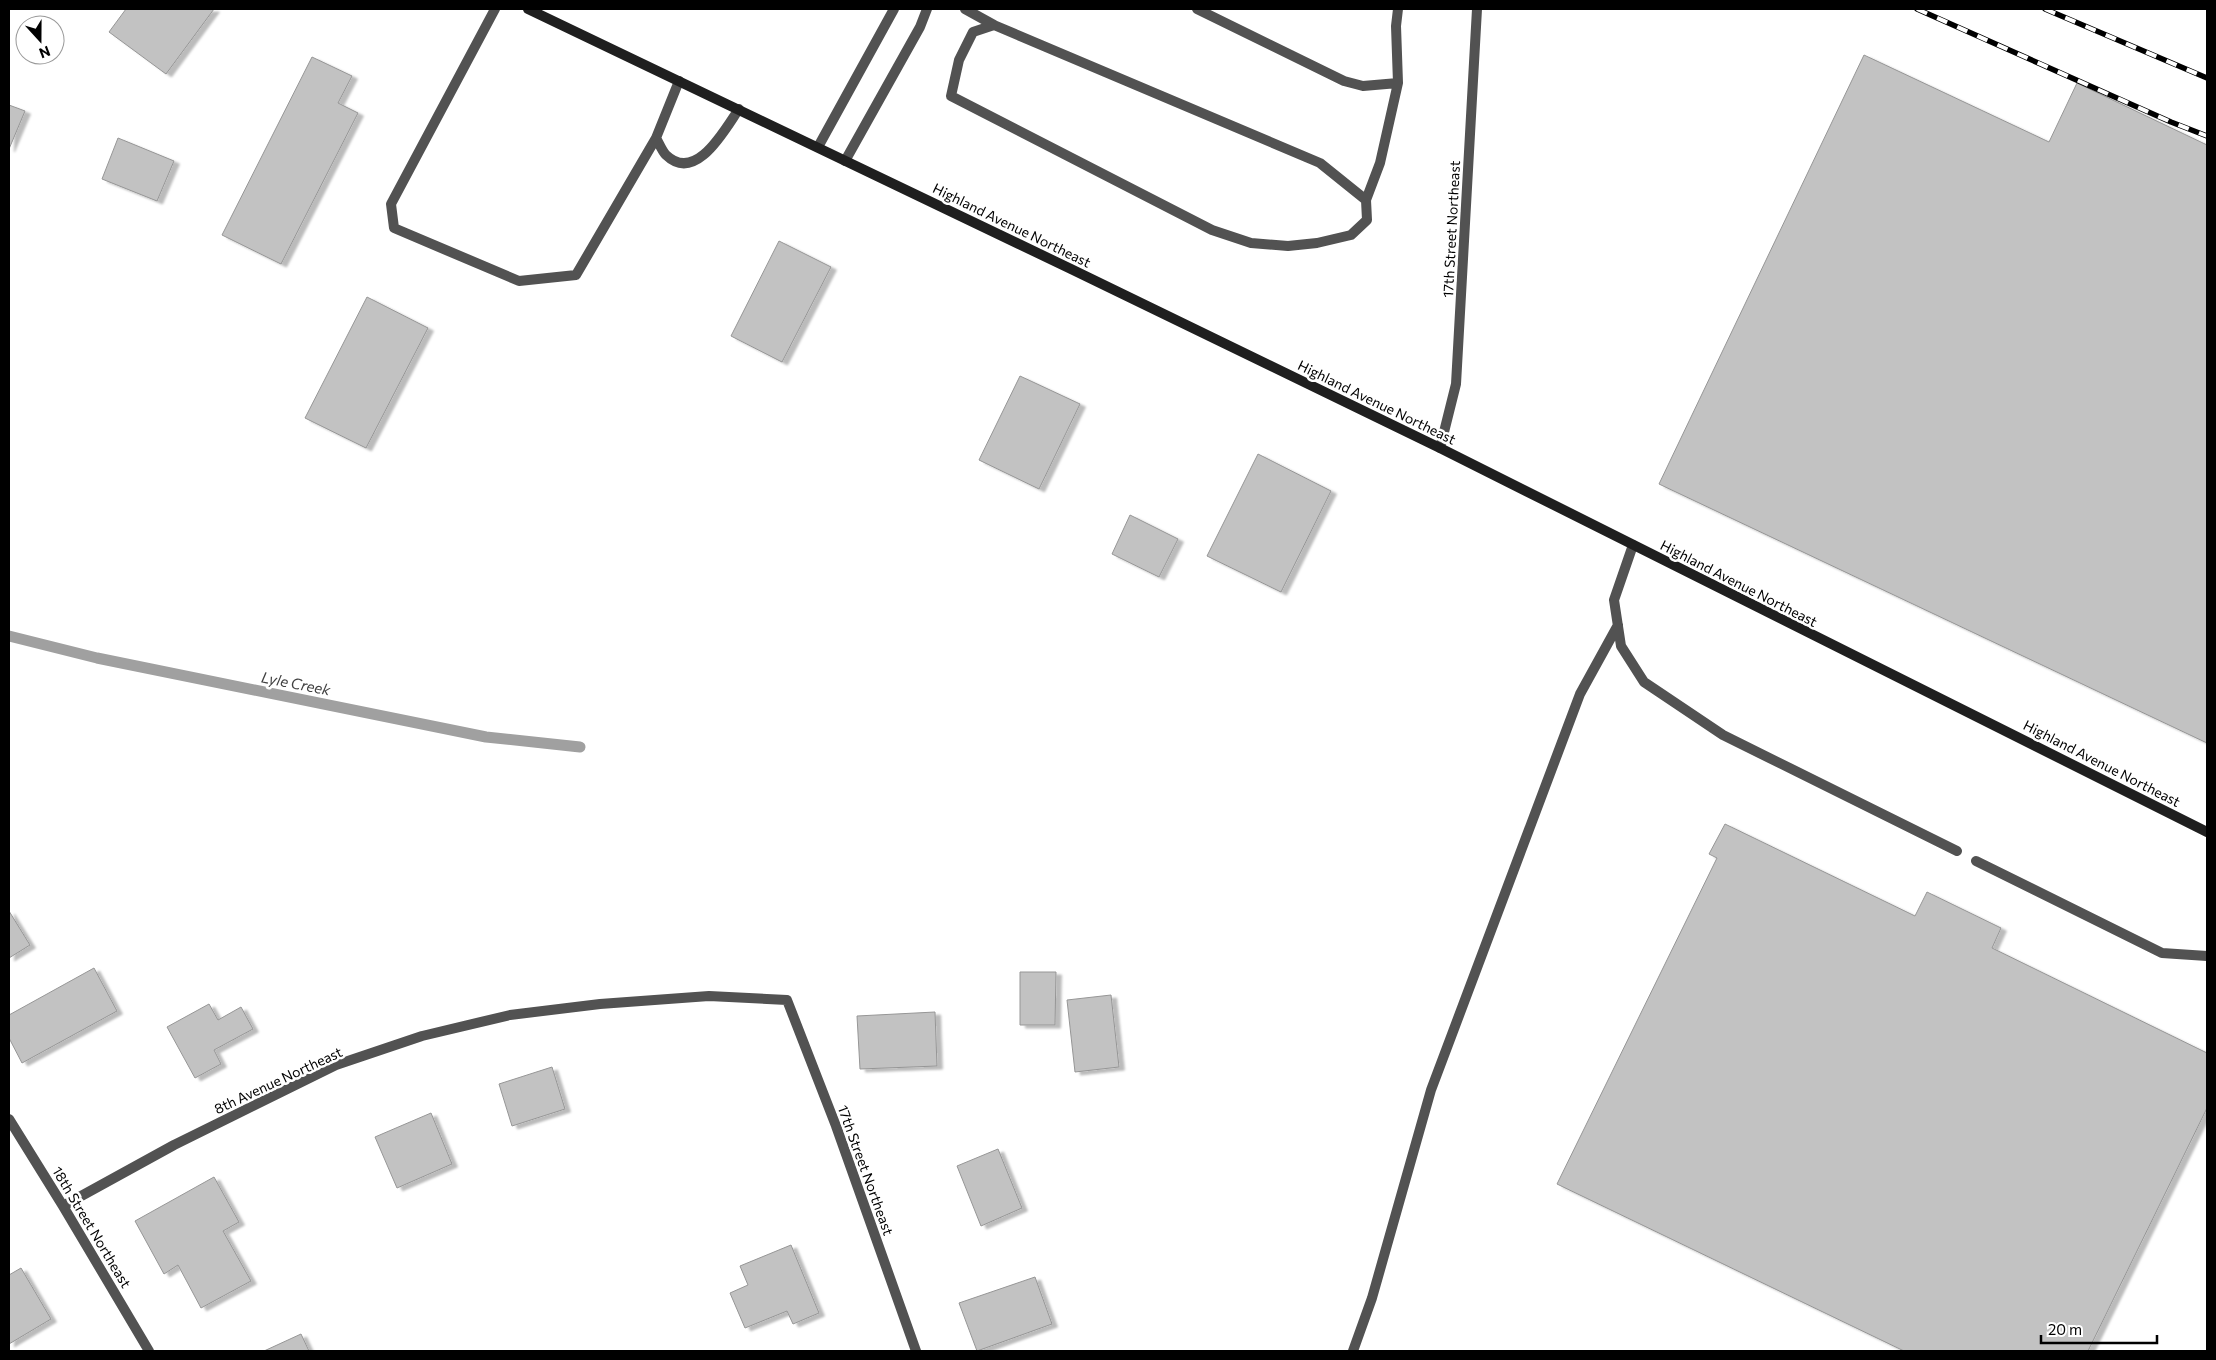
<svg xmlns="http://www.w3.org/2000/svg" width="2216" height="1360" viewBox="0 0 2216 1360" font-family="Commissioner,sans-serif">
<defs>
<filter id="shadow"><feDropShadow dx="5.5" dy="3" stdDeviation="1" flood-color="#0004"/></filter>
</defs>
<rect width="100%" height="100%" fill="#fff"/>
<g fill="none" stroke-linecap="round" stroke-linejoin="round">
<path stroke="#a0a0a0" stroke-width="11" d="M9,636L97,658L486,737L580,747"/>
</g>
<path fill="#c2c2c2" stroke="#969696" filter="url(#shadow)" d="M126,9H214L166,74L109,32Z
M1864,55L2049,142L2077,83L2207,145V743L1659,484Z
M312,57L352,76L338,103L358,113L281,264L222,235Z
M9,105L25,111L9,149Z
M118,138L174,161L157,201L102,179Z
M779,241L831,267L782,362L731,336Z
M367,297L428,328L366,448L305,418Z
M1020,376L1080,404L1039,489L979,460Z
M1258,454L1331,491L1281,592L1207,556Z
M1130,515L1178,539L1159,577L1112,554Z
M1725,824L1915,916L1927,892L2001,928L1992,948L2207,1053V1108L2088,1351H1904L1557,1184L1717,858L1709,854Z
M9,911L30,945L9,958Z
M94,968L117,1011L22,1063L9,1038V1015Z
M1020,972H1056L1055,1025H1020Z
M1111,995L1119,1067L1075,1072L1067,1000Z
M209,1004L218,1020L241,1007L253,1029L214,1050L221,1064L195,1078L167,1027Z
M935,1012L937,1066L860,1069L857,1016Z
M552,1067L565,1109L512,1126L499,1084Z
M431,1113L452,1164L397,1188L375,1137Z
M998,1149L1022,1208L981,1226L957,1166Z
M214,1177L239,1222L223,1231L251,1281L201,1308L178,1265L164,1274L135,1221Z
M791,1245L819,1313L793,1324L787,1311L745,1328L730,1293L748,1285L740,1266Z
M21,1268L51,1319L9,1344V1275Z
M1035,1277L1052,1324L977,1351L959,1303Z
M301,1334L309,1351H264Z"/>
<g fill="none" stroke-linecap="round" stroke-linejoin="round">
<path stroke="#525252" stroke-width="10" d="M495,9L391,204L394,228L519,281L576,275L656,138
M965,9L994,25
M1197,9L1344,81L1363,86L1398,83
M994,25L1320,163L1366,200L1367,220L1351,235L1317,243L1288,246L1251,243L1212,230L951,96L959,60L973,32Z
M679,81L656,138C659,143 662,151 666,155C696,184 725,129 739,109
M818,147L894,9
M845,161L920,27L927,9
M1366,200L1380,163L1398,83L1396,26L1398,9
M1633,545L1614,600L1621,646L1644,682L1723,735L1957,851
M1976,861L2162,953L2207,956
M1353,1351L1372,1298L1431,1090L1580,694L1618,625"/>
<path stroke="#525252" stroke-width="10" d="M1440,448L1456,384L1477,9
M9,1119L63,1206L149,1351
M63,1206L174,1145L336,1065L422,1036L510,1015L600,1004L709,996L787,1000L836,1126L916,1351"/>
<path stroke="#1f1f1f" stroke-width="10" d="M528,9L1071,269L1440,448L2207,832"/>
<defs>
<path id="rail" d="M1917,9L2171,122L2207,136
M2045,9L2207,78"/>
</defs>
<use href="#rail" stroke="#000" stroke-width="5.5"/>
<use href="#rail" stroke="#fff" stroke-width="4" stroke-dasharray="11" stroke-linecap="butt"/>
</g>
<g text-anchor="middle" dominant-baseline="central" stroke-width="5" stroke-linejoin="round" paint-order="stroke">
<g font-size="14" fill="#000" stroke="#fff">
<text transform="translate(1012 225) rotate(26)">Highland Avenue Northeast</text>
<text transform="translate(1451 229) rotate(-87)">17th Street Northeast</text>
<text transform="translate(1377 402) rotate(26)">Highland Avenue Northeast</text>
<text transform="translate(1739 583) rotate(27)">Highland Avenue Northeast</text>
<text transform="translate(2102 763) rotate(27)">Highland Avenue Northeast</text>
<text transform="translate(278 1080) rotate(-25)">8th Avenue Northeast</text>
<text transform="translate(866 1170) rotate(70)">17th Street Northeast</text>
<text transform="translate(92 1227) rotate(59)">18th Street Northeast</text>
</g>
<g font-size="15" font-style="italic" fill="#414141" stroke="#fff">
<text transform="translate(296 683) rotate(11)">Lyle Creek</text>
</g>
</g>
<rect width="2216" height="1360" fill="none" stroke="#000000" stroke-width="20"/>
<g transform="translate(40 40) rotate(159)"><circle r="24" fill="#ffffff" stroke="#999999"/>
<path d="M0-4L9 19L0 12L-9 19Z" fill="#000000"/>
<text y="-8" font-size="14" font-weight="bold" text-anchor="middle" fill="#000000">N</text>
</g>
<path d="M2041 1335v8h116v-8" fill="none" stroke="#000000" stroke-width="2.5"/>
<text x="2048" y="1335" font-size="15" fill="#000000" stroke="#ffffff" stroke-width="4" paint-order="stroke">20 m</text>
</svg>
